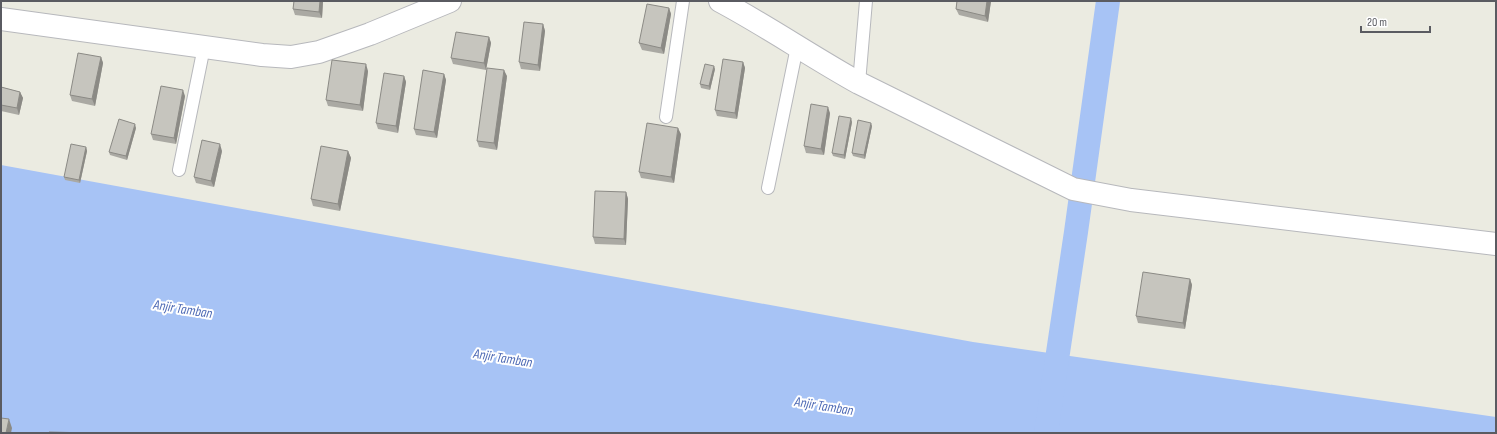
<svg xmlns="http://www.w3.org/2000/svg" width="1497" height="434" viewBox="0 0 1497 434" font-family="'Sofia Sans Condensed',sans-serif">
<rect width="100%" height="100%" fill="#ebebe1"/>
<path fill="#a7c3f5" d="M1,165L973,342L1496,417V433H1Z"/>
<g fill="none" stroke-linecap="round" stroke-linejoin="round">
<path stroke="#a7c3f5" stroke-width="24" d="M1046,433L1076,232L1108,1"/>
<defs>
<path id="service" d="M859,83L866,1
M666,117L683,1
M179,170L204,47
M768,188L797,47"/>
<path id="minor" d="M720,1C767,26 812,57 859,83L1073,189L1131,200L1496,244
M1,19L262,55L291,57L319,52L370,34L450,1"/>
</defs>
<use href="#service" stroke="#b7b8bc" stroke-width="14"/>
<use href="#minor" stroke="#b7b8bc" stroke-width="24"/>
<use href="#service" stroke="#fff" stroke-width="12"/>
<use href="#minor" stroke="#fff" stroke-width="22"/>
</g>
<path fill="#aaa9a3" d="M294,1H323L322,18L295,15L293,9Z
M957,1H991L988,22L959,15L956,9Z
M669,8L671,14L664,54L642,50L639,43Z
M543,24L545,31L540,71L521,69L519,62Z
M489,37L491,43L486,70L453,64L451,58Z
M101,57L103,63L95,106L72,101L70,95Z
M743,62L745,68L737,119L717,116L715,110Z
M715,69L710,90L701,88L700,84Z
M368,71L363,111L328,106L326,100Z
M444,74L446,80L437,138L416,135L414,129Z
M404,76L406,82L398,133L378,129L376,123Z
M507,76L497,150L479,147L477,141Z
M1,87L20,92L23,98L19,115L1,111Z
M185,96L176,144L153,140L151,134Z
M830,113L824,155L806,153L804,146Z
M852,122L845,159L833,156L832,153Z
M872,126L865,159L853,156L852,153Z
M136,128L127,160L110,155L109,152Z
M681,134L674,183L641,178L639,172Z
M86,147L87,151L80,183L65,180L64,177Z
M222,151L214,187L196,183L194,177Z
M348,151L351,158L340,211L313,206L311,199Z
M626,192L628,199L626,245L595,244L593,237Z
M1190,279L1192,285L1185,329L1138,323L1136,316Z"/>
<path fill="#8b8a85" d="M320,1H323L322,18L319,12Z
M987,1H991L988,22L985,16Z
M669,8L671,14L664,54L661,48Z
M543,24L545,31L540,71L538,65Z
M489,37L491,43L486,70L484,63Z
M101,57L103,63L95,106L92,99Z
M743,62L745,68L737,119L735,113Z
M366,64L368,71L363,111L360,105Z
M714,66L715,69L710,90L709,86Z
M504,70L507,76L497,150L494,143Z
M444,74L446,80L437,138L434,132Z
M404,76L406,82L398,133L396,126Z
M183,90L185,96L176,144L174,138Z
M20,92L23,98L19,115L17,108Z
M828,107L830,113L824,155L821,149Z
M851,118L852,122L845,159L844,155Z
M871,123L872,126L865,159L864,155Z
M135,124L136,128L127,160L126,156Z
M678,128L681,134L674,183L671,177Z
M220,144L222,151L214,187L211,181Z
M86,147L87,151L80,183L79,180Z
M348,151L351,158L340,211L338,204Z
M626,192L628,199L626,245L624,239Z
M1190,279L1192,285L1185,329L1183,323Z
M9,419L12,428L11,433H6Z"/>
<path fill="#c6c5be" stroke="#8b8a85" d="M294,1H320L319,12L293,9Z
M957,1H987L985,16L956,9Z
M647,4L669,8L661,48L639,43Z
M524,22L543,24L538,65L519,62Z
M456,32L489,37L484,63L451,58Z
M78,53L101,57L92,99L70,95Z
M723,59L743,62L735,113L715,110Z
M332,60L366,64L360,105L326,100Z
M705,64L714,66L709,86L700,84Z
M487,68L504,70L494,143L477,141Z
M423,70L444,74L434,132L414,129Z
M384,73L404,76L396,126L376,123Z
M161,86L183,90L174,138L151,134Z
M1,87L20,92L17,108L1,105Z
M811,104L828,107L821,149L804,146Z
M839,116L851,118L844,155L832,153Z
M119,119L135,124L126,156L109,152Z
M858,120L871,123L864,155L852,153Z
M647,123L678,128L671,177L639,172Z
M202,140L220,144L211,181L194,177Z
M71,144L86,147L79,180L64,177Z
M321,146L348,151L338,204L311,199Z
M595,191L626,192L624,239L593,237Z
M1143,272L1190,279L1183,323L1136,316Z
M1,418L9,419L6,433H1Z
M49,432L90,433H49Z"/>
<g text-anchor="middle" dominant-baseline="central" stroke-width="4" stroke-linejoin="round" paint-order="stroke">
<g font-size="14" font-style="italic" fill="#4e6ab5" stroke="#fff">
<text transform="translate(183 309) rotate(9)">Anjir Tamban</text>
<text transform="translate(503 358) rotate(9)">Anjir Tamban</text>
<text transform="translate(824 406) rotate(9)">Anjir Tamban</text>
</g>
</g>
<rect width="1497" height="434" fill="none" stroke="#5a5b61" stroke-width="4"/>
<path d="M1361 26v6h69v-6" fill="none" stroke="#5a5b61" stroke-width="2"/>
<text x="1367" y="26" font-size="12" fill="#5a5b61" stroke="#ffffff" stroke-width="3" paint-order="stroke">20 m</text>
</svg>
